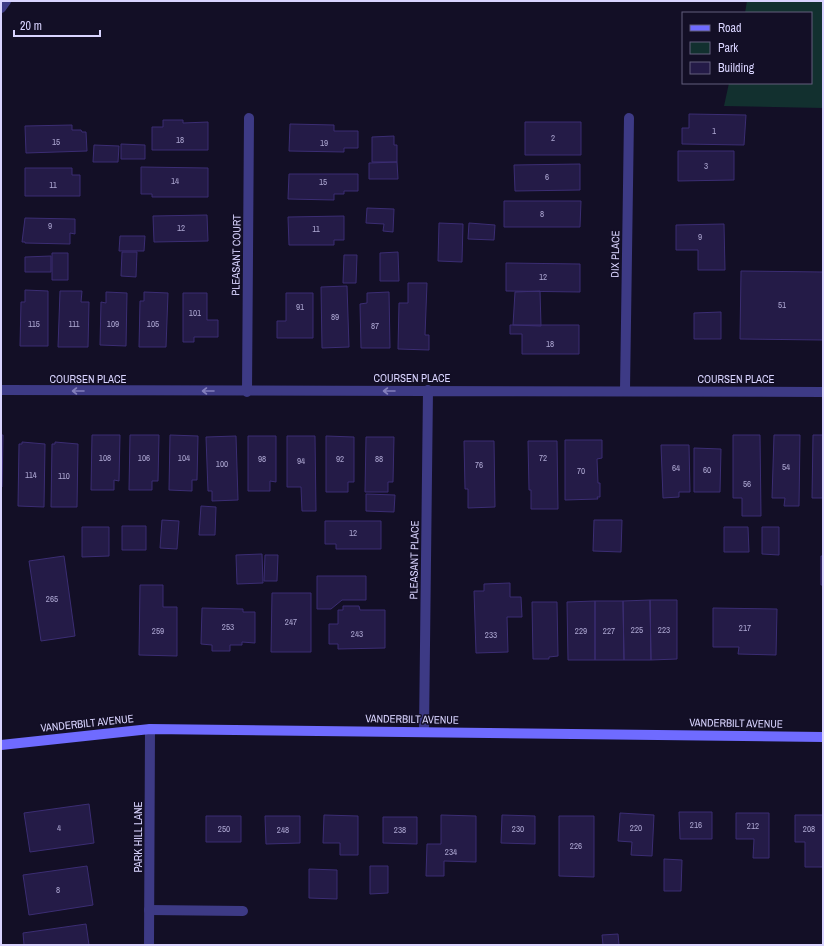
<svg xmlns="http://www.w3.org/2000/svg" width="824" height="946" viewBox="0 0 824 946" font-family="'Archivo Narrow',sans-serif">
<rect width="100%" height="100%" fill="#130f26"/>
<path fill="#12302f" d="M747,1H823V108L724,106L729,83H811V13H745Z"/>
<path fill="#241b47" stroke="#3b2d73" d="M689,114L746,115L744,145L682,144V128H689Z
M163,120H183V123L208,122V150H152V127H163Z
M525,122H581V155H525Z
M290,124L334,125V131H358V148H344V152L289,151Z
M72,125V130H81L82,132H86L87,151L26,153L25,126Z
M394,136V145H397V162H372V137Z
M121,144L145,145V159H121Z
M94,145L119,146L118,162H93Z
M678,151H734V180L678,181Z
M397,162L398,179H369V163Z
M580,164V190L515,191L514,165Z
M141,167L208,168V197H152V194H141Z
M25,168H72V175H80V196H25Z
M289,174H358V191H344V194H334V200L288,199Z
M504,201H581L580,227H504Z
M367,208L394,209L393,232L383,231L384,224L366,223Z
M207,215L208,241L154,242L153,216Z
M344,216V240H334V245H289L288,217Z
M25,218L75,219V234L70,233V244L25,243V242H22Z
M439,223L463,224L462,262L438,261Z
M469,223L495,225L494,240L468,239Z
M724,224L725,270H698V250H676V225Z
M120,236H145L144,251H119Z
M122,252H137L136,277L121,276Z
M398,252L399,281H380V253Z
M52,253H68V280H52Z
M344,255H357L356,283H343Z
M51,256V272H25V257Z
M506,263L580,264V292L506,291Z
M741,271L823,272V340L740,339Z
M408,283H427L425,335H429V350L398,349L399,303H408Z
M347,286L349,347L322,348L321,287Z
M25,290L48,291V346H20L21,302H25Z
M60,291H82L81,302H89L88,347H58Z
M540,291L541,326L513,325L515,292Z
M106,292L127,293L126,346L100,345L101,302L106,303Z
M144,292L168,293L166,347H139L140,301H144Z
M389,292L390,348H361L360,304L367,303V293Z
M183,293H207V320H218V337H194V342H183Z
M286,293H313V338H277V321H286Z
M721,312V339H694V313Z
M510,325H579V354H522V334H510Z
M1,435H3L2,487H1Z
M92,435H120L119,481L114,480V490H91Z
M130,435H159L158,481H152V490H129Z
M170,435L198,436L197,480H192V491L169,490Z
M733,435H760L761,516H742V498H733Z
M774,435H800L799,506H784L785,498H772Z
M813,435H823V498H812Z
M236,436L238,500L212,501V491H208L206,437Z
M248,436H276V482L270,481V491H248Z
M287,436H315L316,511H302L301,487H287Z
M326,436L354,437V482H348V492H326Z
M366,437H394L393,482H388V492H365Z
M565,440H602V458L597,459L598,483H600V497H597L598,499L565,500Z
M464,441H494L495,507L468,508V489H465Z
M528,441H557L558,509H531V490H529Z
M22,442L45,444L44,507L18,506L19,444H22Z
M55,442L78,444L77,507H51L52,444H55Z
M661,445H689L690,492H679V497L663,498Z
M694,448L721,449L720,492H694Z
M366,494L395,495L394,512L366,511Z
M201,506L216,507L215,535H199Z
M162,520L179,521L177,549L160,548Z
M594,520H622L621,552L593,551Z
M325,521H381V549H336V544H325Z
M122,526H146V550H122Z
M82,527H109V556L82,557Z
M724,527H748L749,552H724Z
M762,527H779V555L762,554Z
M262,554L263,583L237,584L236,555Z
M265,555H278L277,581H264Z
M64,556L75,636L41,641L29,561Z
M821,556H823V585H821Z
M317,576H366V600H342L331,609H317Z
M510,583V597H521L522,617H507L508,652L476,653L474,591H484V584Z
M140,585H163V607H177V656L139,655Z
M272,593H311V652H271Z
M650,600H677V659L651,660Z
M650,600L651,660H624L623,601Z
M595,601H623L624,660H595Z
M595,601V660H568L567,602Z
M532,602H557L558,656L549,657V659H533Z
M343,606H359L360,610H385V648L338,649V644H329V624H338V610H343Z
M202,608L243,609V612H255V643L242,642V645H230V651H212V645L201,644Z
M713,608L777,609L776,655L738,654L739,647H713Z
M89,804L94,843L30,852L24,813Z
M679,812H712V839H680Z
M620,813L654,815L652,856L631,855L632,842L618,841Z
M736,813H769V858H753L754,839H736Z
M324,815L358,816V855H340V843H323Z
M441,815L476,816V862L444,861V876H426L427,844H441Z
M502,815L535,816V844L501,843Z
M795,815H823V867H805V842H795Z
M206,816H241V842H206Z
M265,816H300V843L266,844Z
M559,816H594V877L559,876Z
M383,817H417V844L383,843Z
M664,859L682,860L681,891H664Z
M87,866L93,905L29,915L23,875Z
M370,866H388V893L370,894Z
M309,869L337,870V899L309,898Z
M86,924L89,945H24L23,933Z
M618,934L619,945H603L602,935Z"/>
<g fill="none" stroke-linecap="round" stroke-linejoin="round">
<path stroke="#3d3a85" stroke-width="10" d="M149,910L243,911"/>
<path stroke="#3d3a85" stroke-width="10" d="M1,8L6,1
M1,390L823,392
M625,390L629,118
M247,392L249,118
M424,731L428,390
M149,945L150,729"/>
<path stroke="#6f6bff" stroke-width="10" d="M1,745L150,729L823,737"/>
</g>
<defs><path id="oneway-shaft" d="M-6 0H5M1.5-3L5.5 0L1.5 3" fill="none" stroke-width="1.6" stroke-linecap="round" stroke-linejoin="round"/></defs>
<g stroke="#837fbc">
<use href="#oneway-shaft" transform="translate(78 391) rotate(-180)"/>
<use href="#oneway-shaft" transform="translate(208 391) rotate(-180)"/>
<use href="#oneway-shaft" transform="translate(389 391) rotate(180)"/>
</g>
<g text-anchor="middle" dominant-baseline="central" stroke-width="3" stroke-linejoin="round" paint-order="stroke">
<g font-size="9" fill="#aca6d1">
<text x="714" y="131">1</text>
<text x="553" y="138">2</text>
<text x="180" y="140">18</text>
<text x="56" y="142">15</text>
<text x="324" y="143">19</text>
<text x="706" y="166">3</text>
<text x="547" y="177">6</text>
<text x="175" y="181">14</text>
<text x="323" y="182">15</text>
<text x="53" y="185">11</text>
<text x="542" y="214">8</text>
<text x="50" y="226">9</text>
<text x="181" y="228">12</text>
<text x="316" y="229">11</text>
<text x="700" y="237">9</text>
<text x="543" y="277">12</text>
<text x="782" y="305">51</text>
<text x="300" y="307">91</text>
<text x="195" y="313">101</text>
<text x="335" y="317">89</text>
<text x="34" y="324">115</text>
<text x="74" y="324">111</text>
<text x="113" y="324">109</text>
<text x="153" y="324">105</text>
<text x="375" y="326">87</text>
<text x="550" y="344">18</text>
<text x="105" y="458">108</text>
<text x="144" y="458">106</text>
<text x="184" y="458">104</text>
<text x="543" y="458">72</text>
<text x="262" y="459">98</text>
<text x="340" y="459">92</text>
<text x="379" y="459">88</text>
<text x="301" y="461">94</text>
<text x="222" y="464">100</text>
<text x="479" y="465">76</text>
<text x="786" y="467">54</text>
<text x="676" y="468">64</text>
<text x="707" y="470">60</text>
<text x="581" y="471">70</text>
<text x="31" y="475">114</text>
<text x="64" y="476">110</text>
<text x="747" y="484">56</text>
<text x="353" y="533">12</text>
<text x="52" y="599">265</text>
<text x="291" y="622">247</text>
<text x="228" y="627">253</text>
<text x="745" y="628">217</text>
<text x="637" y="630">225</text>
<text x="664" y="630">223</text>
<text x="158" y="631">259</text>
<text x="581" y="631">229</text>
<text x="609" y="631">227</text>
<text x="357" y="634">243</text>
<text x="491" y="635">233</text>
<text x="696" y="825">216</text>
<text x="753" y="826">212</text>
<text x="59" y="828">4</text>
<text x="636" y="828">220</text>
<text x="224" y="829">250</text>
<text x="518" y="829">230</text>
<text x="809" y="829">208</text>
<text x="283" y="830">248</text>
<text x="400" y="830">238</text>
<text x="576" y="846">226</text>
<text x="451" y="852">234</text>
<text x="58" y="890">8</text>
</g>
<g font-size="11" fill="#d9d4ff" stroke="#130f26">
<text transform="translate(615 254) rotate(-89)">DIX PLACE</text>
<text transform="translate(236 255) rotate(-89)">PLEASANT COURT</text>
<text x="412" y="378">COURSEN PLACE</text>
<text x="88" y="379">COURSEN PLACE</text>
<text x="736" y="379">COURSEN PLACE</text>
<text transform="translate(414 560) rotate(-89)">PLEASANT PLACE</text>
<text transform="translate(412 719) rotate(1)">VANDERBILT AVENUE</text>
<text transform="translate(87 723) rotate(-6)">VANDERBILT AVENUE</text>
<text transform="translate(736 723) rotate(1)">VANDERBILT AVENUE</text>
<text transform="translate(138 837) rotate(-90)">PARK HILL LANE</text>
</g>
</g>
<rect width="824" height="946" fill="none" stroke="#d9d4ff" stroke-width="4"/>
<rect x="682" y="12" width="130" height="72" fill="#130f26" stroke="#625e7d"/>
<rect x="690" y="25" width="20" height="6" fill="#6f6bff" stroke="#625e7d"/>
<text x="718" y="32" font-size="12" fill="#d9d4ff">Road</text>
<rect x="690" y="42" width="20" height="12" fill="#12302f" stroke="#625e7d"/>
<text x="718" y="52" font-size="12" fill="#d9d4ff">Park</text>
<rect x="690" y="62" width="20" height="12" fill="#241b47" stroke="#625e7d"/>
<text x="718" y="72" font-size="12" fill="#d9d4ff">Building</text>
<path d="M14 30v6h86v-6" fill="none" stroke="#d9d4ff" stroke-width="2"/>
<text x="20" y="30" font-size="12" fill="#d9d4ff" stroke="#130f26" stroke-width="3" paint-order="stroke">20 m</text>
</svg>
